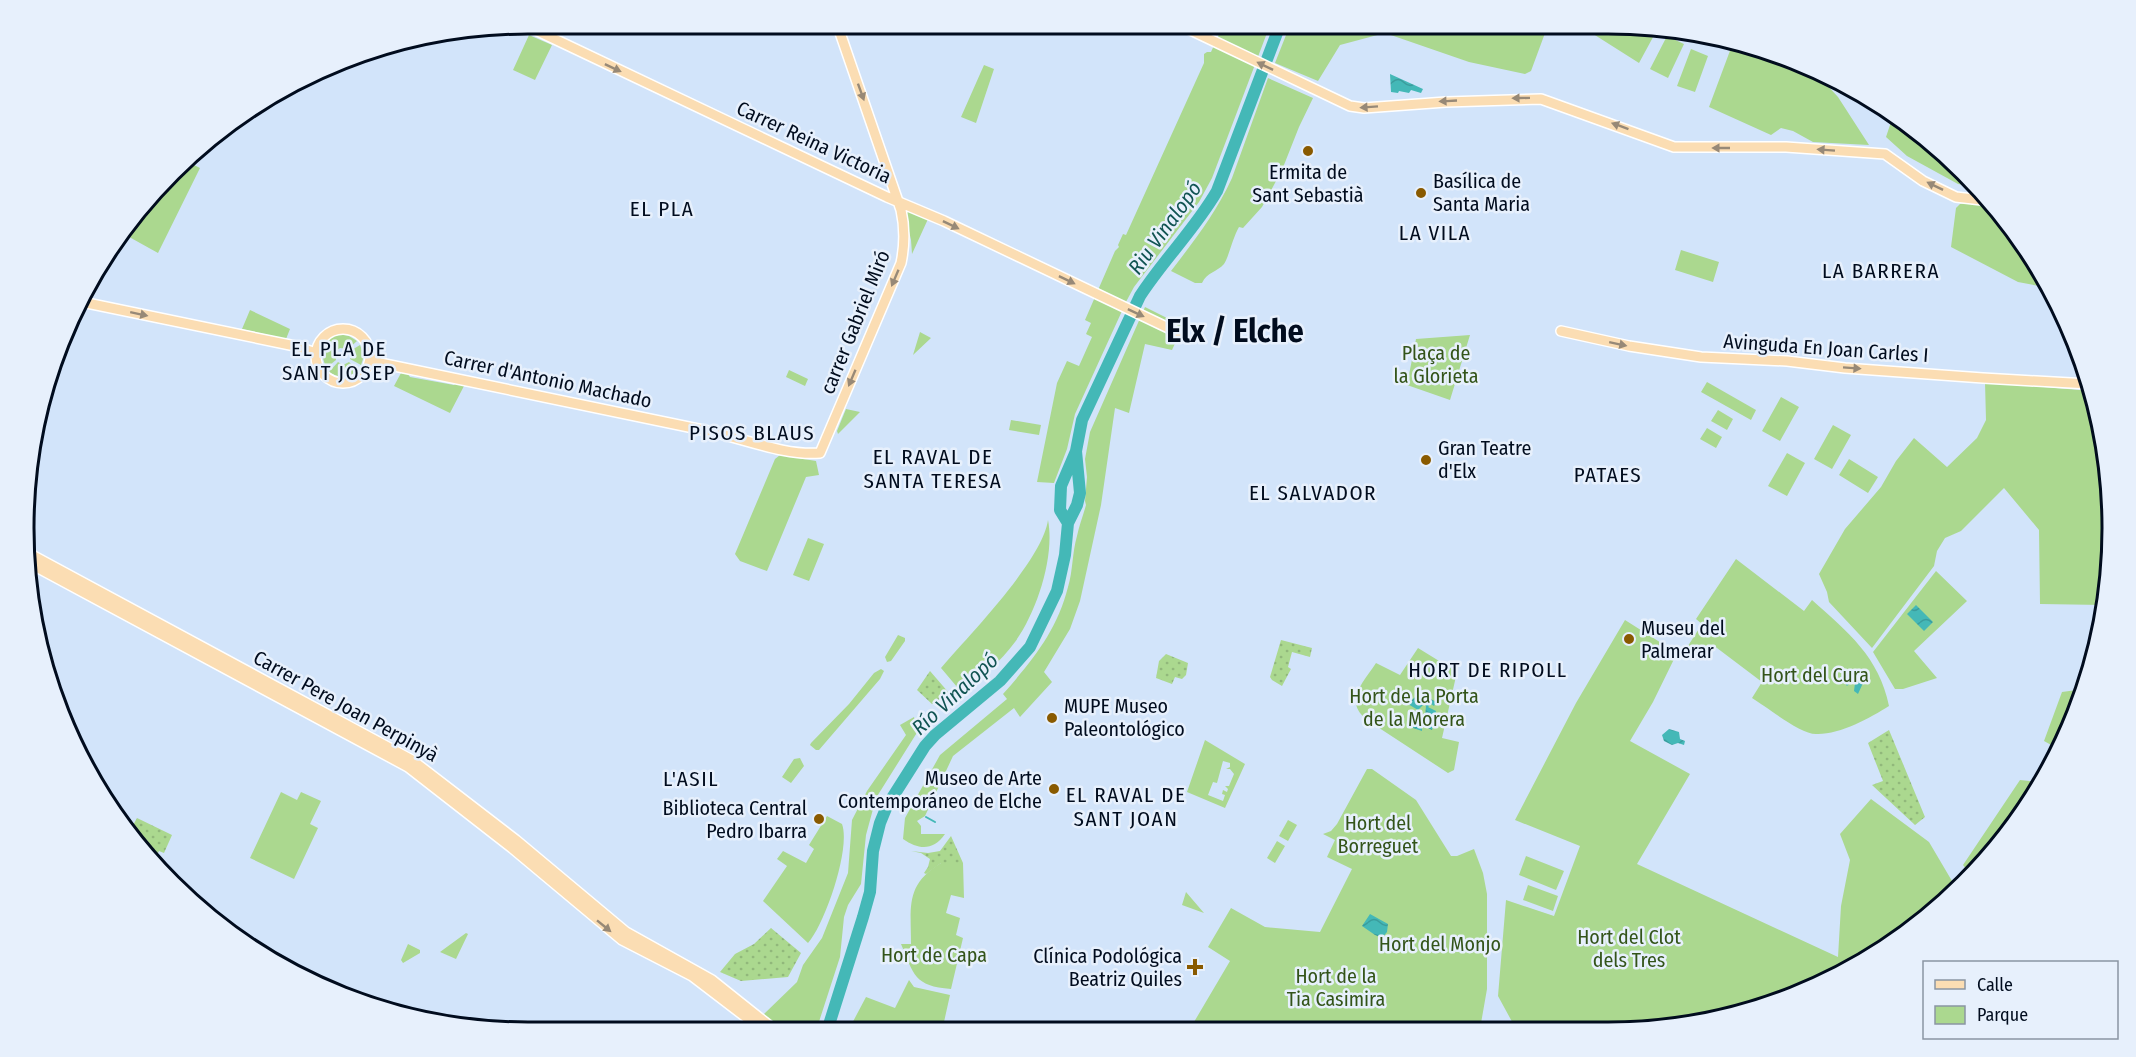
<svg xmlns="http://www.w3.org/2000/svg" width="2136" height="1057" viewBox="0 0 2136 1057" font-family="'Fira Sans Condensed',sans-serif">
<defs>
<pattern id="grass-dots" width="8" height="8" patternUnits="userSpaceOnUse" patternTransform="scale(1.5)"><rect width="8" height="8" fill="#abd88f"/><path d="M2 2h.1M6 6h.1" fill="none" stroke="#91b87b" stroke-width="1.8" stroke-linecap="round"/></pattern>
<pattern id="water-waves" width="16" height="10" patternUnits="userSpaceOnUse" patternTransform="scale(1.5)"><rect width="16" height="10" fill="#44b8b7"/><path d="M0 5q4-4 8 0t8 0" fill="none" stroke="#3a9d9d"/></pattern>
</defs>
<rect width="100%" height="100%" fill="#d2e4fa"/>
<path fill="url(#grass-dots)" d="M1281,640L1312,648L1310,657L1292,652L1288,667L1291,669L1282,686L1272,680L1270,677Z
M1166,654L1188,663L1186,675L1182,679L1175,677L1172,684L1156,678L1159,661Z
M930,671L949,693L932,704L917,690Z
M1889,730L1925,817L1915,825L1872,785L1883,781L1868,743Z
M137,818L172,835L164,853L159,851L155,859L152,857L131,829Z
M951,836L963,863H941L926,874L924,873L928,867L930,859L921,853L911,851L928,853L940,851Z
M771,928L801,953L788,977L741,981L720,972L735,954L754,944Z"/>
<path fill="#abd88f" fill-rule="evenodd" d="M1223,25H1270L1212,178L1199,202L1134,287L1127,300L1075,414L1067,449L1054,483L1037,482L1057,383L1067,361L1079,366L1092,337L1086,334L1091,323L1085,320L1115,251L1119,247L1118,245L1123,234L1126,235L1204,63V54L1207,52H1211Z
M1290,25H1548L1531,71L1525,74L1469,62L1385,33L1340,45L1318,81L1275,63Z
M1579,25H1640L1658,28L1639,63Z
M529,35L552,45L535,80L513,70Z
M1667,36L1684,44L1668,78L1650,69Z
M1734,40L1812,69L1838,97L1869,145L1813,142L1793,131L1781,128L1771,135L1709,107Z
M1691,49L1708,56L1695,92L1677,86Z
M984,65L994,69L976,123L961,117Z
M1268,78L1313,98L1299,127L1282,170L1262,207L1243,228L1239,227C1233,237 1228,259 1224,264C1217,272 1207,272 1202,283H1195L1171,271C1194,241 1216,213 1232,178Z
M1893,116L1914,128L1977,187L1958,184L1907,156L1886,137Z
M186,161L200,168L158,253L122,233L149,196Z
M1966,203L1994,205L2044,276L2050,288L2018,282L1951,247L1956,208L1960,204Z
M904,209L928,219L912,254L911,240Z
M1681,250L1719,262L1713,282L1675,270Z
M1145,307L1183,326L1172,350L1145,344L1129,413L1115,408L1101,505L1080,601L1070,629L1044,672L1052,682L1020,717L1014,708L953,756L925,816L917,821L921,826V834H945C933,851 919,850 903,839L905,818L940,755L1007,699L1003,694C1032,661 1057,631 1068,587C1073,571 1072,553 1077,536C1079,526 1083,516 1086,505L1085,501L1087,477L1085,459L1090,432Z
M250,310L290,329L286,339L242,329Z
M920,332L931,338L913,355Z
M340,334L349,336L357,341L348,349L340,348L337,350L328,341L334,336Z
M1470,335L1450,400L1407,385L1416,339Z
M360,345L364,356L361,365L350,359V351Z
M324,346L335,352L336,360L326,368L322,355Z
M338,362L343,365L349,362L358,370C349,378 339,379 329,372Z
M789,370L808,379L805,386L786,377Z
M401,373L408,374L410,377L454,385L456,383L464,386L450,413L394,386Z
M1707,382L1756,410L1751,420L1701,392Z
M1985,382L2091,391L2108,462L2111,561L2104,605L2040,604L2039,530L2004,488L1961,531L1945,538L1937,551L1934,566L1872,648L1829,602L1827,592L1819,574L1845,529L1881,487L1896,461L1914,438L1947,467L1977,438L1986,420Z
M1781,397L1799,407L1780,441L1762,431Z
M846,409L860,412L838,434L837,431Z
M1718,410L1733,419L1727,430L1711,421Z
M1011,420L1041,425L1039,435L1009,430Z
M1833,425L1851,435L1832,469L1814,459Z
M1707,428L1722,437L1716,448L1700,439Z
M1787,453L1805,463L1787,496L1768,486Z
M780,455L816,461L819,475L806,477L767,571L740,561L735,554L775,459Z
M1849,459L1878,477L1868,493L1839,475Z
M1048,520C1055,556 1037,612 1015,642C1001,661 981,678 963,694L941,668C970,634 1042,561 1048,520Z
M808,538L824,544L809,581L793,575Z
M1736,559L1804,611L1812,600C1848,632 1879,657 1889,706C1870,718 1839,735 1816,734C1800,734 1767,707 1752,698L1762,682L1713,645L1700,660L1686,649L1702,624L1696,619Z
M1936,571L1967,601L1914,651L1937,678L1903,689H1895L1873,652Z
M1625,620L1677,653L1653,702L1630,741L1690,774L1637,864L1838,957L1841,906L1850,860L1840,834L1871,799L1929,842L1952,881L1938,897L1932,909L1888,948L1800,995L1673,1029H1516L1498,996L1506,900L1554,916L1580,846L1515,820L1576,703Z
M898,635L905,638V641L891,661L887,662L885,657Z
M1418,648L1457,672L1442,738L1459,742L1454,770L1448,773L1367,720C1343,701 1363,683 1376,663L1400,675Z
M881,669L884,671L880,679L819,750H816L810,745L811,743L849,704L874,673Z
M2084,689L2060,751L1987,861L1971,875L1963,865L2020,780L2038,782L2053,746L2044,741L2062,692Z
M914,717L918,731L876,798L866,835L861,884L848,905L844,917L840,957L816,1031H743L764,1014L797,982L803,965L822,938L848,873L852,820L867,791L906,735L900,725Z
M1205,740L1245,764L1225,808L1187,792ZM1223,761L1230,763V767L1226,769H1230L1234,774L1229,786H1225L1228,789L1227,792L1223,790L1222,794L1225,795L1223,801L1208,795L1213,782L1217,783Z
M800,758L804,766L791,783L782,777L794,759Z
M1367,769H1372L1416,800L1451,856H1457L1474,849L1483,873L1487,894V989L1480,1029L1202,1030L1194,1022L1230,961L1208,947L1231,908L1265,927L1320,932L1352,869L1327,857L1335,840L1323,834L1331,831L1337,824Z
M281,792L297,800L301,792L321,801L310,824L318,828L294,879L250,858Z
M827,816L842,824C851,848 825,924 808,943L763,901L787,866L777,859L783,851L806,863L814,849L809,845Z
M1288,820L1297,825L1288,841L1279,836Z
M1277,841L1285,846L1275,863L1267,858Z
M1526,856L1564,871L1556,890L1519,875Z
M941,863H963L964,898L951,895L946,913L960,918L956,935L963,938L951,989C914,986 914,975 901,944H911C911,906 905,885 941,863Z
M1528,885L1558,896L1553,911L1523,900Z
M1186,892L1204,913L1182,905Z
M466,933L468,934L456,959L440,952Z
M408,944L420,950V953L403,963L401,960Z
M909,980L914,987L950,995L942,1031H848L866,997L895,1008Z"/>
<path fill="url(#water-waves)" d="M1390,74L1423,89L1421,93L1411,90L1409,93L1399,91L1398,93L1391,92Z
M1916,605L1933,622L1924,631L1907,614Z
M1859,669L1861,671L1860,678L1863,683L1858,694L1854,691L1855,683L1852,680L1847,686L1841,677L1845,672Z
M1416,696L1426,701L1429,698L1436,702L1434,706L1431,704L1428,707L1436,711L1435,715L1432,714L1428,723L1433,726L1432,730L1422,725V731L1413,728L1414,721L1412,719L1418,714L1425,717L1426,706L1424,704L1418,710L1408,704Z
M1669,729L1679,732L1680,739L1685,741L1684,745L1678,743L1672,745L1664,741L1662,735Z
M1370,914L1388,924L1387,932L1382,938L1375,935L1362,926Z"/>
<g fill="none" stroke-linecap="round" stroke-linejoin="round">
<path stroke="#44b8b7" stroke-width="2" d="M926,817L935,822"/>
<path stroke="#44b8b7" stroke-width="12" d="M1068,523L1060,510L1061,486L1076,451L1082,420L1140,296C1164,259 1195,229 1217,191L1280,25
M827,1031L863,917L870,892L873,851L880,823L887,806L925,746L935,735L1000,681L1030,647L1057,591L1065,555L1068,523L1077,505L1080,493L1076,451"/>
<defs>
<path id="major" d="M525,25L887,197L944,221L1183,335
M1180,25L1350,106L1364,108L1446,102L1541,99L1674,147H1786L1885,154L1923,181L1956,197L1990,201
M82,302L295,346L316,353
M316 356a27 27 0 1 1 54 0a27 27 0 1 1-54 0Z
M1561,331L1629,346L1701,357L1787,361L1845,368L1983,378L2089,384
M370,357L380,363C489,386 598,409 708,431C743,438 784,456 820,453L901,263C905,244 905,228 901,210L837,24
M30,554L412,760L516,840L626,932L712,980L776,1031
M29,563L408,767L512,848L622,940L692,976L764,1031"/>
</defs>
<use href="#major" stroke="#fff" stroke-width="12"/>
<use href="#major" stroke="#fbddb3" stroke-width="9"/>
</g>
<defs><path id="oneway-solid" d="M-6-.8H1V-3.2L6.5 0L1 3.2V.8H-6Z" transform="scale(1.5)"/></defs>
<g fill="#978977">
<use href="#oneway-solid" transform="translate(1265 66) rotate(-154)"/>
<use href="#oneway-solid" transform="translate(613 68) rotate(25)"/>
<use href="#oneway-solid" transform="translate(861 92) rotate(70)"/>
<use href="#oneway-solid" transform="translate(1521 98) rotate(179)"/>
<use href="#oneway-solid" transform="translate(1448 101) rotate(177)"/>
<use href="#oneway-solid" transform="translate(1369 107) rotate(176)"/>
<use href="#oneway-solid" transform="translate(1620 126) rotate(-160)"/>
<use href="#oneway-solid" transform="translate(1721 148) rotate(-180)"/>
<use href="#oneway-solid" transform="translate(1826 150) rotate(-176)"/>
<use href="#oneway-solid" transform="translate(1935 186) rotate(-154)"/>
<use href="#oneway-solid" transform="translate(951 225) rotate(26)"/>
<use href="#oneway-solid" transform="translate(895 278) rotate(113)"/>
<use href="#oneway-solid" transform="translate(1067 280) rotate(26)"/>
<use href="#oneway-solid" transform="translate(1136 313) rotate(25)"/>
<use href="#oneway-solid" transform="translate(139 314) rotate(12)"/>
<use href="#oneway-solid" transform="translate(1618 344) rotate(12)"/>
<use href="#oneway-solid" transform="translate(1852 368) rotate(4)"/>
<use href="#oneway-solid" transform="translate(852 378) rotate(113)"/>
<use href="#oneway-solid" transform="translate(604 926) rotate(39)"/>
</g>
<g fill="#895a00" stroke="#e7f0fc" stroke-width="2">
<circle cx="1308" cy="151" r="6"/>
<circle cx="1421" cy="193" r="6"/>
<circle cx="1426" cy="460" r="6"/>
<circle cx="1629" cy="639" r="6"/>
<circle cx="1052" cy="718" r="6"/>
<circle cx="1054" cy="789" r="6"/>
<circle cx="819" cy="819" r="6"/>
<path d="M1192 958h6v6h6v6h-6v6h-6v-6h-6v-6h6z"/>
</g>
<g text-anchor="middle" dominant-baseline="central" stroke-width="5" stroke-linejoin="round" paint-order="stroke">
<g font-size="20" fill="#010c1e" stroke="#e7f0fc">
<text transform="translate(814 142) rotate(25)">Carrer Reina Victoria</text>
<text transform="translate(855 322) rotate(-68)">carrer Gabriel Miró</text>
<text transform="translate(1826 348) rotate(4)">Avinguda En Joan Carles I</text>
<text transform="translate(548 379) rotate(12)">Carrer d'Antonio Machado</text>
<text transform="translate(346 706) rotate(29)">Carrer Pere Joan Perpinyà</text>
</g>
<g font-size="20" fill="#010c1e" stroke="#e7f0fc" text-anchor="start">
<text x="1308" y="172" text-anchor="middle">Ermita de<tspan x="1308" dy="23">Sant Sebastià</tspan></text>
<text x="1433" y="181">Basílica de<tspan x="1433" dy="23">Santa Maria</tspan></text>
<text x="1438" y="448">Gran Teatre<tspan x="1438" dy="23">d'Elx</tspan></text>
<text x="1641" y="628">Museu del<tspan x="1641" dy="23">Palmerar</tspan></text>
<text x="1064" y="706">MUPE Museo<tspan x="1064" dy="23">Paleontológico</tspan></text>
<text x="1042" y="778" text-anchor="end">Museo de Arte<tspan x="1042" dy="23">Contemporáneo de Elche</tspan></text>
<text x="807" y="808" text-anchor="end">Biblioteca Central<tspan x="807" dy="23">Pedro Ibarra</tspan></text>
<text x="1182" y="956" text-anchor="end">Clínica Podológica<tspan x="1182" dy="23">Beatriz Quiles</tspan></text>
</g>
<g font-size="20" fill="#335419" stroke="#e7f0fc">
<text x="1436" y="353">Plaça de<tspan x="1436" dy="23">la Glorieta</tspan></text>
<text x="1815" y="675">Hort del Cura</text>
<text x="1414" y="696">Hort de la Porta<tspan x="1414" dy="23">de la Morera</tspan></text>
<text x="1378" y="823">Hort del<tspan x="1378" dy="23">Borreguet</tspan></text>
<text x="1629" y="937">Hort del Clot<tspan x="1629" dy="23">dels Tres</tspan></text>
<text x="1440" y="944">Hort del Monjo</text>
<text x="934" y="955">Hort de Capa</text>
<text x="1336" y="976">Hort de la<tspan x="1336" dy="23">Tia Casimira</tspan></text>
</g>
<g font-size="21" letter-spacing="1.5" fill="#010c1e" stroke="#e7f0fc">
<text x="662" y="209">EL PLA</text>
<text x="1435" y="233">LA VILA</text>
<text x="1881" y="271">LA BARRERA</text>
<text x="339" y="349">EL PLA DE<tspan x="339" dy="24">SANT JOSEP</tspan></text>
<text x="752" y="433">PISOS BLAUS</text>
<text x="933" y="457">EL RAVAL DE<tspan x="933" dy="24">SANTA TERESA</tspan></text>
<text x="1608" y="475">PATAES</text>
<text x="1313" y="493">EL SALVADOR</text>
<text x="1488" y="670">HORT DE RIPOLL</text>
<text x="691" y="779">L'ASIL</text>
<text x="1126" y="795">EL RAVAL DE<tspan x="1126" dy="24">SANT JOAN</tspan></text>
</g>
<g font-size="21" font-style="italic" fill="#115453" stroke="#e7f0fc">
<text transform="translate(1165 228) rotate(-54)">Riu Vinalopó</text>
<text transform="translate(955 694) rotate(-43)">Río Vinalopó</text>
</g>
<g font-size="32" font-weight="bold" fill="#010c1e" stroke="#e7f0fc">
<text x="1235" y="331">Elx / Elche</text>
</g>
</g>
<path d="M0 0H2136V1057H0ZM528 34H1608A494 494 0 0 1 2102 528V528A494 494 0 0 1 1608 1022H528A494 494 0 0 1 34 528V528A494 494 0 0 1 528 34Z" fill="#e7f0fc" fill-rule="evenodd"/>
<path fill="none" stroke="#010c1e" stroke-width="3" d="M528 34H1608A494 494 0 0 1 2102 528V528A494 494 0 0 1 1608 1022H528A494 494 0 0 1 34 528V528A494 494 0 0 1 528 34Z"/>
<rect x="1923" y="961" width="195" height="78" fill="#e7f0fc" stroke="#8b95a3" stroke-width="1.5"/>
<rect x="1935" y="980" width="30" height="9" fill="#fbddb3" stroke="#8b95a3" stroke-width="1.5"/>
<text x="1977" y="991" font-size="18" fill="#010c1e">Calle</text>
<rect x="1935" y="1006" width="30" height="18" fill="#abd88f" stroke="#8b95a3" stroke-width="1.5"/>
<text x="1977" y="1021" font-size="18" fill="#010c1e">Parque</text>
</svg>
